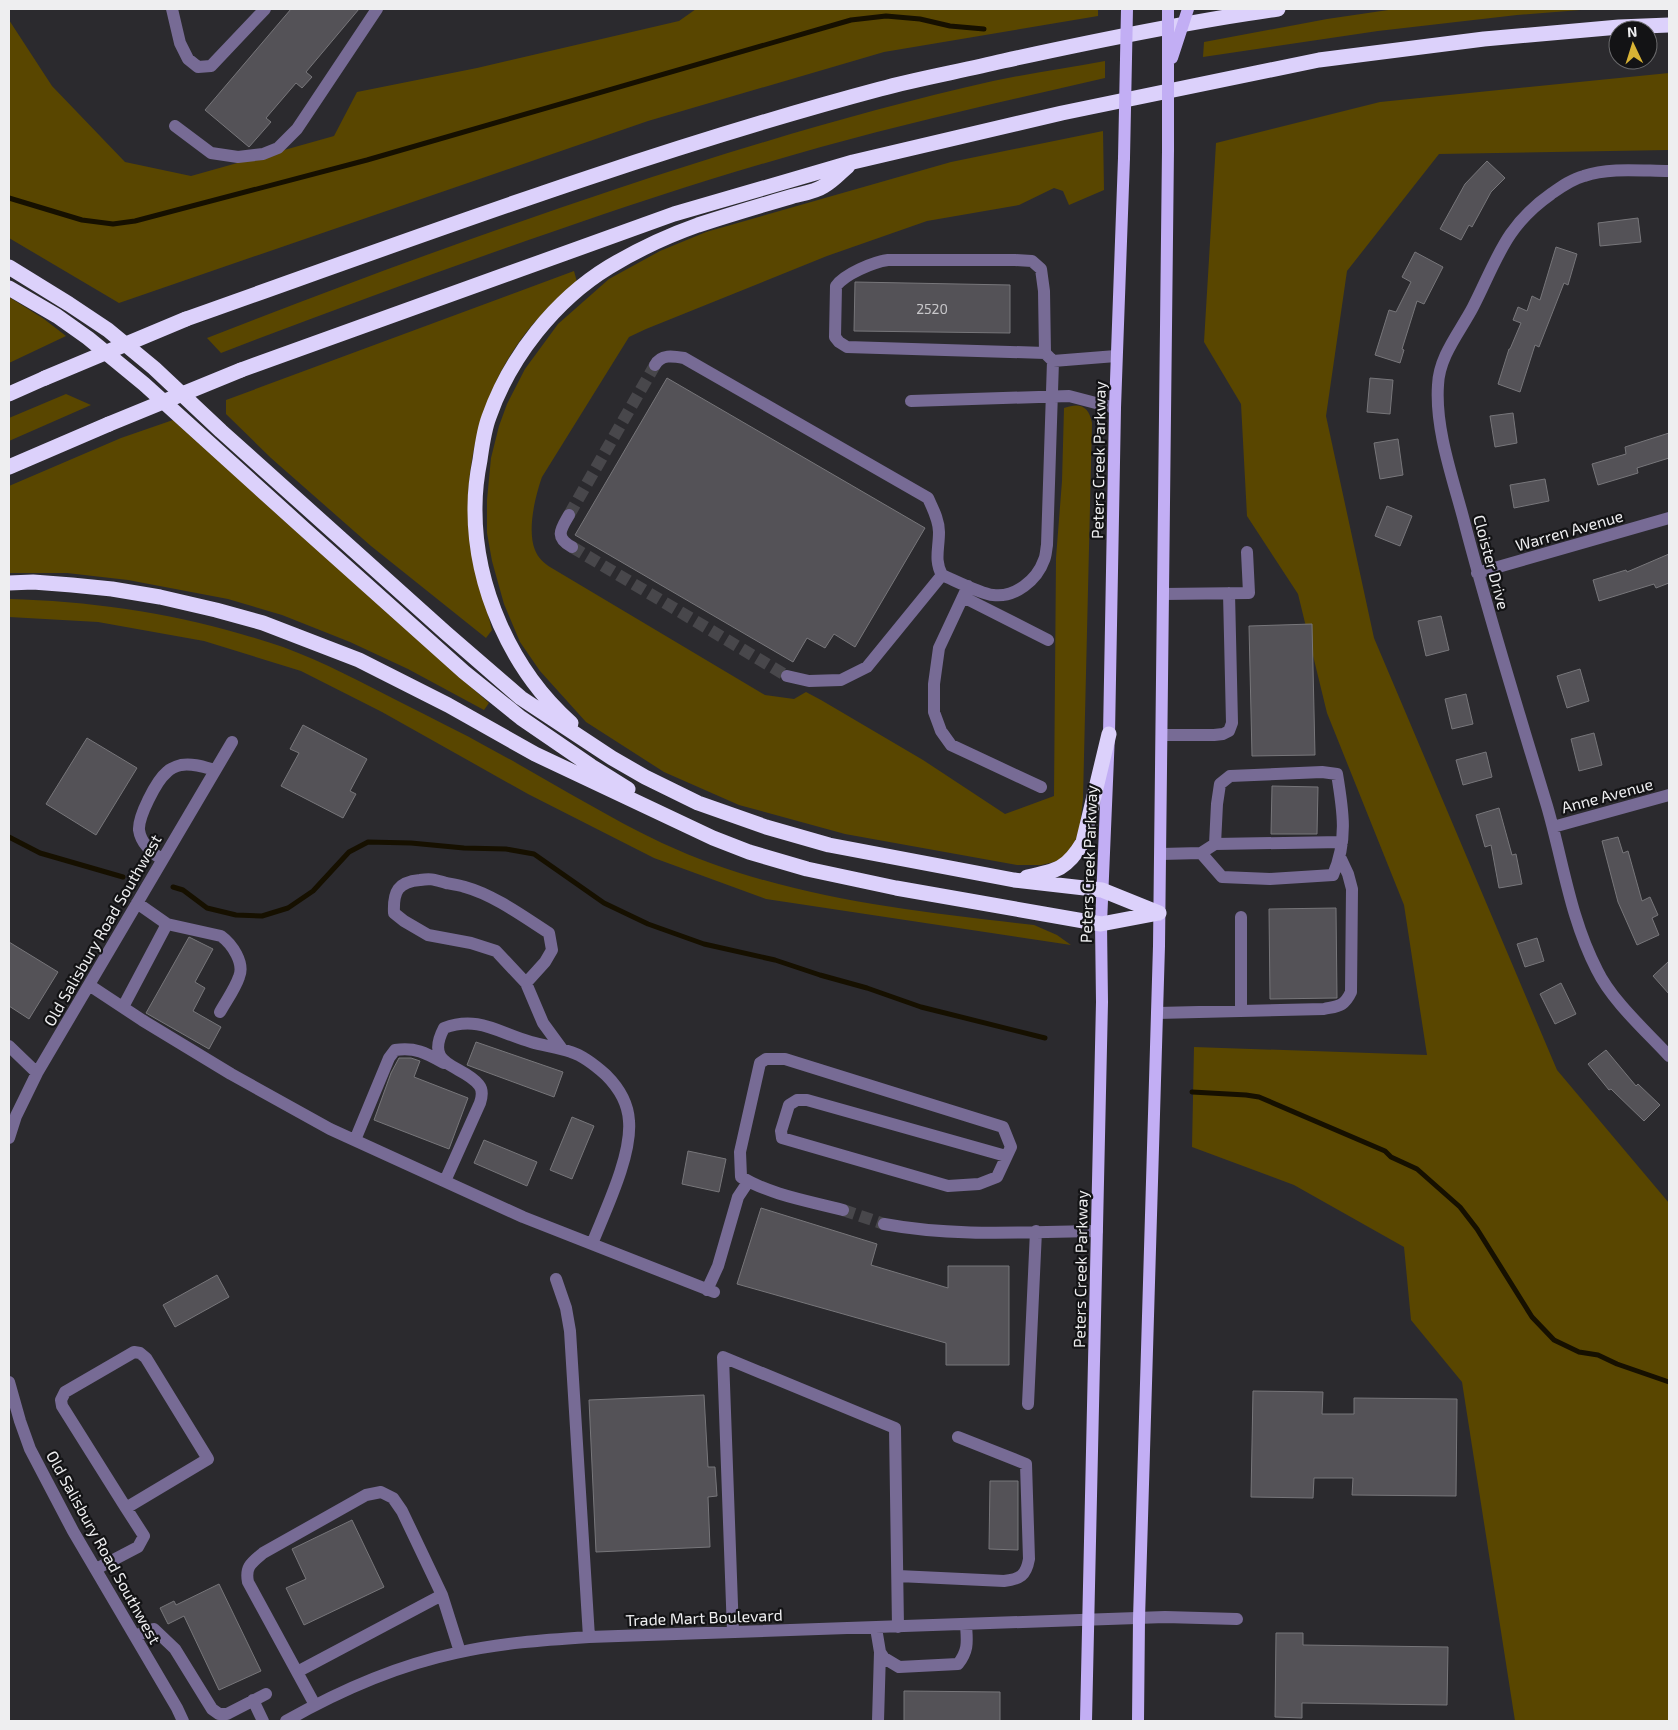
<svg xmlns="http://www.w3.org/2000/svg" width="1678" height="1730" viewBox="0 0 1678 1730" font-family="'Exo 2',sans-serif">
<rect width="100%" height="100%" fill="#2b2a2e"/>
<path fill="#594600" d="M696,9H1098V16L884,52L648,121L119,303L9,238V20L52,86L125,162L191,176L334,136L357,92L477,68L679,21Z
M1395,9H1593L1517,15L1378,31L1203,57L1204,42L1327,19Z
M1105,61V78C1001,102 896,125 793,155C711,178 630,205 549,233C439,271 330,311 221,353L207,338C342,285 478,235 616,189C740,148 865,110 993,81C1030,73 1068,68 1105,61Z
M1669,73V150L1439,154L1347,271L1326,416L1374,638L1557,1070L1669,1203V1721H1515L1462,1382L1411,1320L1404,1247L1294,1185L1192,1147L1194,1047L1427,1055L1404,905L1327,713L1298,594L1247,516L1241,404L1204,342L1216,143L1380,102Z
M1103,131L1104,190L1069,205L1063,191L1054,188L1019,205L927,221L827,256L646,329L629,337L542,477C535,497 527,530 535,550C538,558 544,563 550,567L765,695L794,699L806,692L821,700L923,760L1005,814L1054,796L1056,558L1062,481L1064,408C1080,402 1089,406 1092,423L1083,799L1079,835L1063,860L1041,865H1017L845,834L739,805L664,772L586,722L540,671L520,642L504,604L492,561L487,533V500L491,458L499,426L507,404L525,369L558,324L609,279L660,251L706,232L951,162Z
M574,271L577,282C560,296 543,312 528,330C480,390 460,474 471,549C475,576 486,604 492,630L486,638L371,546L271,458L226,414V400Z
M9,297L44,319L66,336L9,363Z
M66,394L91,405L9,441V418Z
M173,420L489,703L484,710L408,669L350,642L282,615L228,599L128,580L67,573H9V486L121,438Z
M9,599C87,601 166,612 241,634C255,638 269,642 283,647C324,662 363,683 402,703C431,718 461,732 489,748C547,779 603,815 662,843C779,897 908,911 1034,925L1057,935L1071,945L766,899L654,858L528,794L382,712L301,671L204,641L98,622L9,617Z"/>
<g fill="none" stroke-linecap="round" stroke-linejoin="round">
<path stroke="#161000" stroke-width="5" d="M9,198L82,220L113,224L135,221L367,160L851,20L886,16L920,19L950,26L984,29
M9,837L40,853L123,877
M173,887L183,890L207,908L236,915L262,916L288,908L313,891L349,852L368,842L411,843L464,848L506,849L534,854L604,903L648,924L704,944L775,960L820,975L867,988L921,1007L1045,1038
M1192,1092L1246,1095L1259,1097L1385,1151L1391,1157L1417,1169L1460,1207L1477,1229L1532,1317L1554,1340L1579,1352L1598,1355L1617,1364L1669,1382"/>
</g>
<path fill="#545257" stroke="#77767a" d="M291,9H359L306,72L312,77L302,88L296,83L266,118L271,122L249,147L205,110Z
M1487,161L1505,178L1491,192L1472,227L1469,225L1461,240L1440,229L1465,184Z
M1638,218L1641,242L1600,246L1598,223Z
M1556,247L1577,254L1568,285L1564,283L1539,347L1535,345L1520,392L1498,384L1509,349H1510L1521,323L1513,320L1518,307L1527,311L1532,296L1540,300Z
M1415,252L1443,267L1424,304L1417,301L1402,349L1404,350L1400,363L1375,355L1389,310L1396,312L1411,282L1402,277Z
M855,282L1010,285V333L854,331Z
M667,378L925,528L855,647L834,634L825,648L807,638L793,662L575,535Z
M1370,378L1393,380L1390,414L1367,412Z
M1513,413L1517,443L1495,447L1490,416Z
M1669,433V458L1637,468L1638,473L1598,485L1592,464L1626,454L1625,447Z
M1398,439L1403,475L1380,479L1374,443Z
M1545,479L1549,501L1514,508L1510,485Z
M1387,506L1412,516L1400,546L1375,536Z
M1669,554V583L1656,588L1654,584L1599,601L1593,580L1626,570L1627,572Z
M1441,616L1449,650L1426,656L1418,621Z
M1312,624L1315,755L1252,756L1249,626Z
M1580,669L1589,701L1567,708L1557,676Z
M1466,694L1473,724L1452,729L1445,699Z
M303,725L367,759L350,791L356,794L343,818L281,786L299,753L290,749Z
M1594,733L1602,765L1579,771L1571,739Z
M87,738L137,768L96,835L46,804Z
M1486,752L1492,777L1463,785L1456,760Z
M1272,786L1318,787L1317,834H1271Z
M1499,808L1512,855L1516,854L1522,884L1499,888L1491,845L1485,847L1476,815Z
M1618,837L1623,853L1628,851L1642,901L1650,897L1658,915L1652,918L1659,935L1637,945L1618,902L1602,841Z
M1336,908L1337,998L1270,999L1269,909Z
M189,937L213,949L195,982L205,988L193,1011L221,1027L209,1049L146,1013Z
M1537,938L1544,961L1525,967L1517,944Z
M9,942L58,972L29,1019L9,1006Z
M1669,961V994L1653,976Z
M1561,983L1576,1014L1555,1024L1540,994Z
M476,1042L563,1072L554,1097L467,1065Z
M1606,1050L1636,1086L1638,1084L1660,1105L1644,1121L1611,1089L1609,1090L1588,1064Z
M399,1058H411L420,1061L414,1077L468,1098L449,1149L374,1120L391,1073Z
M572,1117L594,1126L572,1179L550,1170Z
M484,1140L537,1162L527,1186L474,1163Z
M688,1151L726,1159L719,1192L682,1184Z
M761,1208L877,1244L871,1265L948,1288V1266H1009V1365H946V1343L737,1284Z
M217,1275L229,1297L175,1327L163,1305Z
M1253,1391L1323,1392L1322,1414H1354V1398L1457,1399L1456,1496L1352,1495L1353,1478H1314L1313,1498L1251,1497Z
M704,1395L708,1467H715L717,1496L708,1497L710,1547L596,1552L589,1400Z
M990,1481H1018V1550L989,1549Z
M352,1520L384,1587L304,1625L286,1588L306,1579L292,1549Z
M219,1584L261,1671L219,1690L184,1616L168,1624L160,1608L174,1601L176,1605Z
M1276,1633H1303V1645L1448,1647L1447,1705L1302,1703V1718L1275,1717Z
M904,1691L1000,1692V1721H904Z"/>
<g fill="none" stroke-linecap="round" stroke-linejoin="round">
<path stroke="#48474b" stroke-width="12" stroke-dasharray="12 6" stroke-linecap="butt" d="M569,515L655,365
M572,547L787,676
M843,1210L884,1224"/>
<path stroke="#776b95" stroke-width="12" d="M172,9L180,43L188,59L198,67L211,66L265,9
M175,126L211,153L238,157L263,154L278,148L297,129L377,9
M1669,171C1643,171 1609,167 1584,176C1572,179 1561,187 1551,194C1505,226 1497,260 1473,307C1460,332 1439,356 1438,385C1435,428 1452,476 1463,517C1488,614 1518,710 1547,806C1563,861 1570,918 1597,970C1612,1001 1646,1031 1669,1056
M1053,361L1116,356
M655,365C661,354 673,356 684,358L928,498C933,509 939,520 939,532C939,549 934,560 942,575C954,580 981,594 993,595C1015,598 1037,580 1044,560C1046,556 1046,550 1047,545L1053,361L1045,353L1044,291L1041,269L1032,261L1015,260H888C873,262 845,274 836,286L835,337L839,342L847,347L1045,353
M911,401L1069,396L1115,408
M569,515C561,529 554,537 572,547
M1477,573L1669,518
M968,586L939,648L934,684V712L941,731L951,745L1041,787
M1163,594L1249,593L1247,552
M963,597L1048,640
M787,676L809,681L841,680L867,667L942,575
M1162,735H1214L1223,734L1229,731L1232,723L1229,593
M1553,827L1669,795
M1215,844L1342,842
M1161,854L1201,853L1215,844L1217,804L1220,784L1230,776L1322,772L1337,774C1343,810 1348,841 1333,875L1270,879L1222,877L1201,853
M162,860C152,852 141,844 139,830C138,817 156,781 167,772C170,769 177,766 181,765C193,763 204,767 215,770
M137,903L167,924L221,936C232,944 245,963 239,977C235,989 226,1001 220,1012
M1241,917V1011
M526,983L496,951L471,943L428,935L404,921L394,913C393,891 398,882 420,880C432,878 435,880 446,883C452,884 459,885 465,887C494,895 524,917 549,933L552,950L545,962L526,983L543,1023L562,1049
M89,985L142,1020L231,1074L330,1129L523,1217L714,1292
M123,1007L167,924
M1157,1013L1324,1009C1338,1006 1344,1007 1351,992L1352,889L1348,874L1341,859
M9,1046L37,1073
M9,1138L16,1116L37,1073L232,742
M355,1140L389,1058L395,1050C416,1047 426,1053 444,1063
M445,1181L480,1103C482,1097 483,1090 479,1085C463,1064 423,1068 444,1028C478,1015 499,1033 531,1042C544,1046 558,1047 571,1052C584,1056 596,1066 606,1075C618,1087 628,1103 629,1121C632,1156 605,1211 592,1244
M843,1210C809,1201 771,1195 741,1177L740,1152L760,1063L766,1059H785L1003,1127L1011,1147L997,1177L979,1184L948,1186L782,1138L781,1131L789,1105L797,1100H807L1006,1156
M884,1224C953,1237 1026,1232 1097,1231
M556,1279L566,1308L570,1331L589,1637
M707,1290L718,1266L738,1197L748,1182
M9,1382L20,1421L30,1449L73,1531L177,1708L183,1721
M1028,1404L1036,1231
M96,1569L138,1547L144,1536L126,1508L208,1459L146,1358L140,1353L134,1352L65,1392L61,1400L62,1406L126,1508
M898,1576L1004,1581C1020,1579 1026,1576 1029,1559L1026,1464L958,1437
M876,1628L880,1652L884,1658L899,1667L958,1664C969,1650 967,1641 966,1625
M733,1632L723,1357L895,1428L898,1627
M135,1636L154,1629L175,1649L212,1709L219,1714H227L266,1694
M297,1672L442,1595
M253,1700L263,1721
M315,1705L248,1582C245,1567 251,1563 263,1553L366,1495L381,1492L393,1498L402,1511L442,1595L460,1652
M286,1721C339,1691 395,1666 456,1653C499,1643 544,1640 589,1637L1165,1617L1237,1619
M878,1721L880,1652"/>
<path stroke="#c2aef4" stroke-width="12" d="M1086,1721L1102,1002L1101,924L1109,734L1115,408L1124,158
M1138,1721L1139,1619L1159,946L1168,150"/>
<path stroke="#dcd1fb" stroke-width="15" d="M9,267L69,304L108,330L154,368L221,431L446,633L521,698L612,758L645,777L698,803L766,827L829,845L1014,880L1102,890L1159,913
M9,288L57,316L88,338L144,384L302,527L464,672L521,718L591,766L628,789
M186,319C415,238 644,152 880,89C920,78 962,71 1003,61C1094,41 1185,22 1278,9
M241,370L674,214L853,162L1062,113L1319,60L1484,39L1619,27L1669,25
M9,394L45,378
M9,467L109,424
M9,583L33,582L72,585L112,589L160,597L216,610L263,623L359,660L448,705L535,754L713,838L749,852L807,869L896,888L1101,924L1159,913
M571,723C511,670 474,586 475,507C475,491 477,475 480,460C482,446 484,430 489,417C510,357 555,300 609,267C637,250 667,236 698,225C729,215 759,206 790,197C800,194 815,192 824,186C833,181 840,173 848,166
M1027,877C1057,871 1067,869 1083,842L1109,734"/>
<path stroke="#c2aef4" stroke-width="12" d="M1168,9V150
M1172,58L1188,9
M1124,158L1127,9"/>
<path stroke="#dcd1fb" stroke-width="15" d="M45,378L186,319
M109,424L241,370"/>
</g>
<g text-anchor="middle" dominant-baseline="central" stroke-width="4.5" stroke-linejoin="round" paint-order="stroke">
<g font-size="14" fill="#c8c7ca">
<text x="932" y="308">2520</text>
</g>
<g font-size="16" fill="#eeeef0" stroke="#131315">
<text transform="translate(1098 460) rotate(-89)">Peters Creek Parkway</text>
<text transform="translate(1569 530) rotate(-16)">Warren Avenue</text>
<text transform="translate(1492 562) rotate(75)">Cloister Drive</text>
<text transform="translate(1607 795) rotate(-15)">Anne Avenue</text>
<text transform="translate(1088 864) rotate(-88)">Peters Creek Parkway</text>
<text transform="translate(102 930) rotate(-60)">Old Salisbury Road Southwest</text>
<text transform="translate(1080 1269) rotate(-89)">Peters Creek Parkway</text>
<text transform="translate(104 1547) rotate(61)">Old Salisbury Road Southwest</text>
<text transform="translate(704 1617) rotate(-2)">Trade Mart Boulevard</text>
</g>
</g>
<rect width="1678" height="1730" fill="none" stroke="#eeeef0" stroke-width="20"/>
<g transform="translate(1633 45) rotate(356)"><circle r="24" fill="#131315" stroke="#6b6b6d"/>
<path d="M0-4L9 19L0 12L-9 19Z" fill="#d9b334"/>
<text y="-8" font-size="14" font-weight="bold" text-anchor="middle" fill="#eeeef0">N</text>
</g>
</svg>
